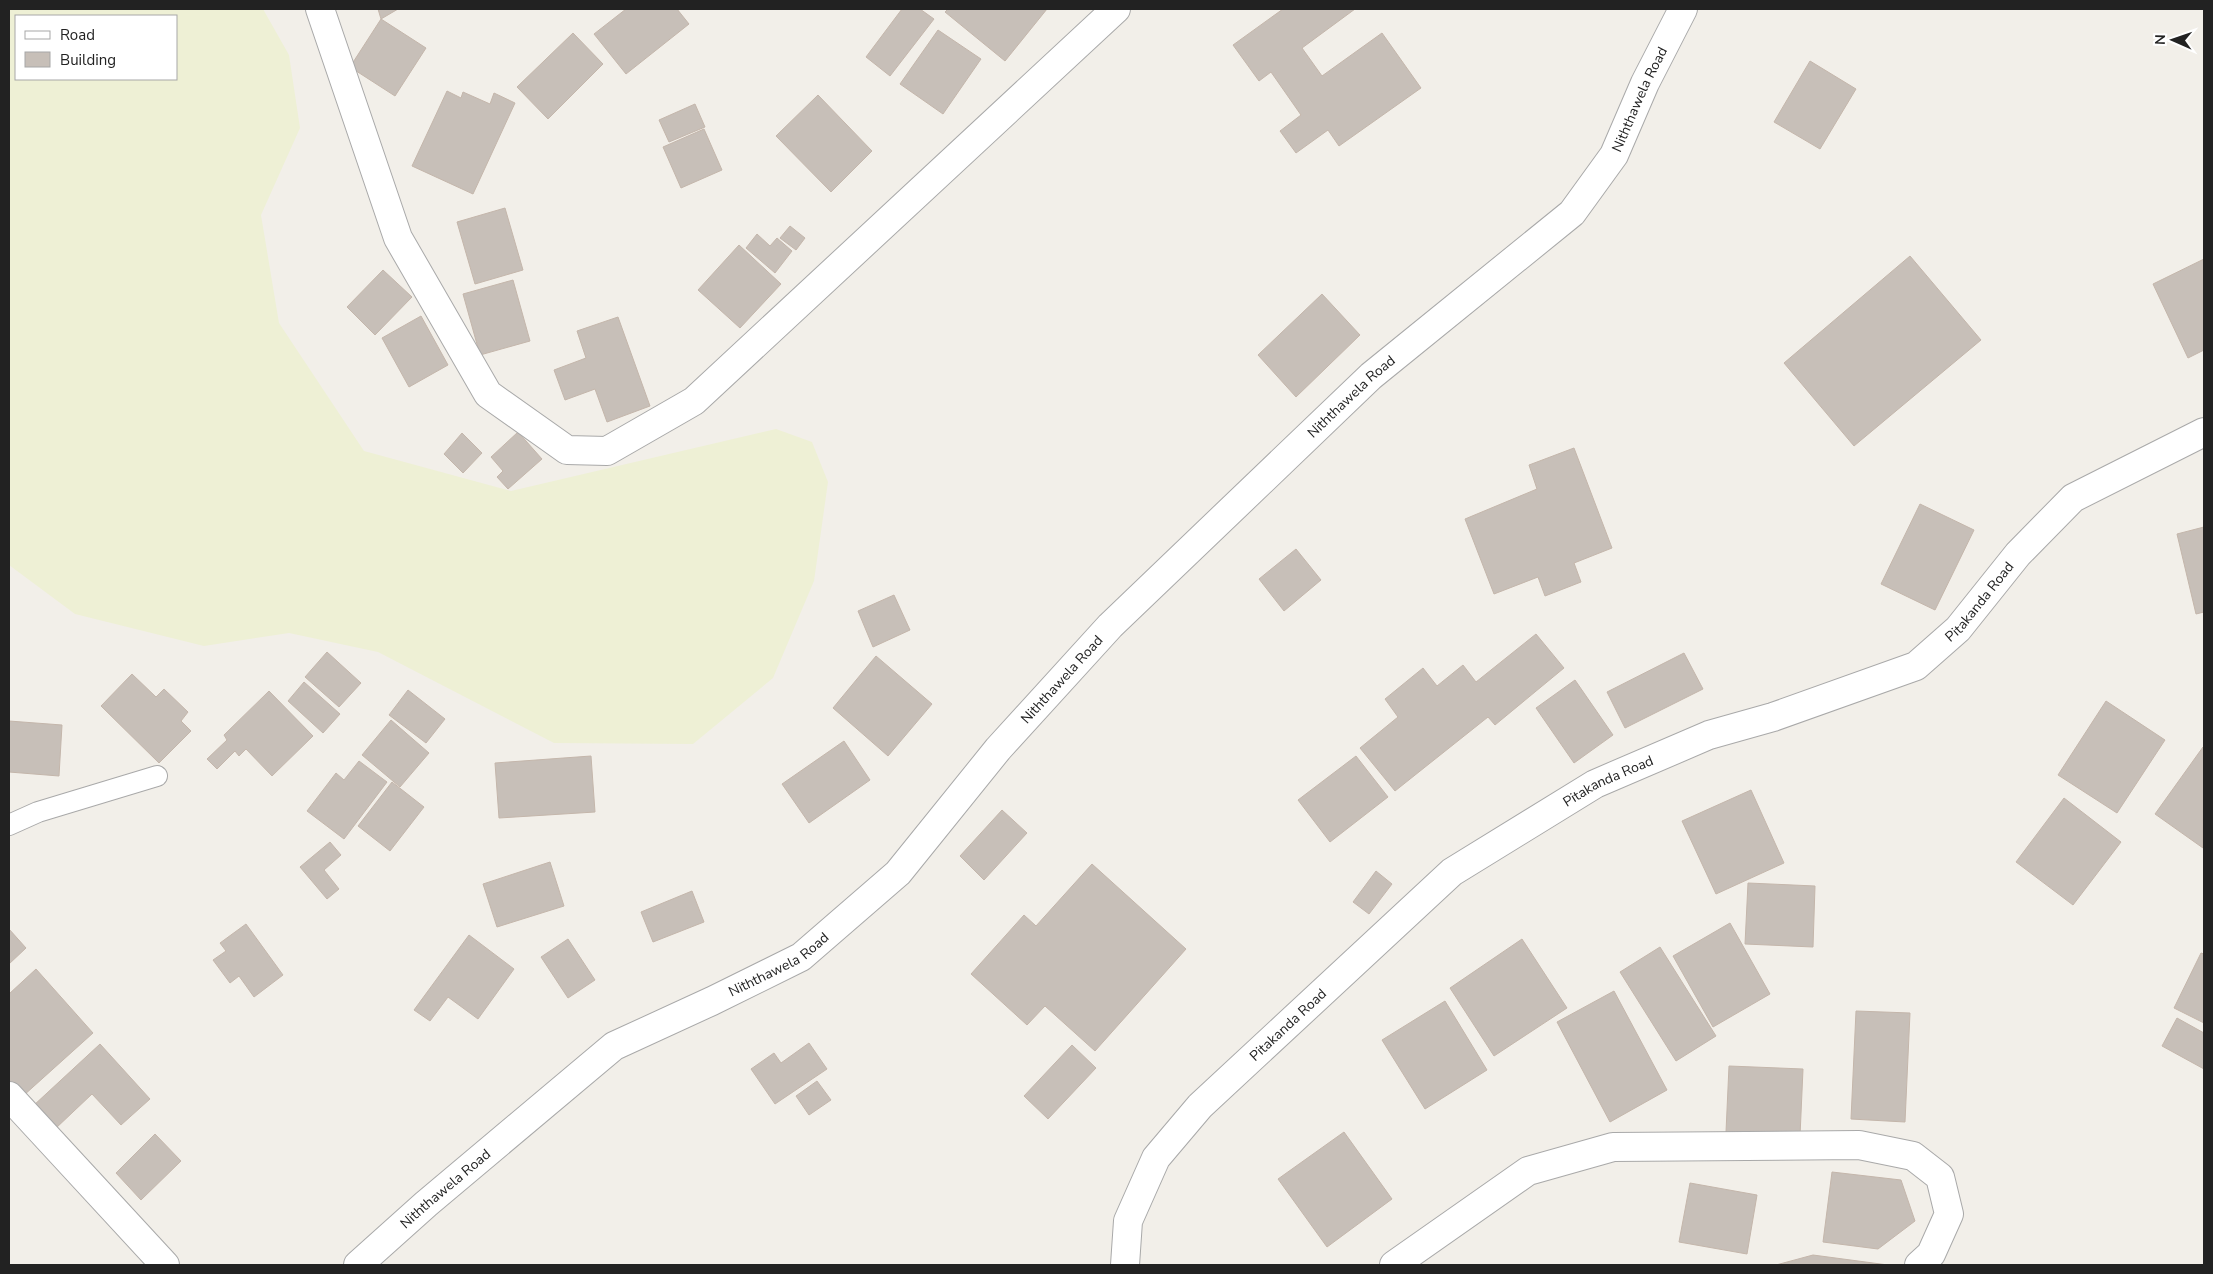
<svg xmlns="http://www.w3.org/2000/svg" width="2213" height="1274" viewBox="0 0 2213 1274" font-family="'Nunito Sans',sans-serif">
<rect width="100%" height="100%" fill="#f2efe9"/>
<path fill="#eef0d5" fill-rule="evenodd" d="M9,9H263L289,55L300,128L261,215L279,323L364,451L511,491L776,429L812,442L828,482L814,581L773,678L693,744L554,743L378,652L289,633L204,646L75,614L9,565ZM16,16H176V79H16Z"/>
<path fill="#c7bfb8" stroke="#c4b6ab" d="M378,9H398L381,19Z
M626,9H677L689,24L626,74L594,34Z
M902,9H920L934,19L890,76L866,57Z
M948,9H1047L1005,61L945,12Z
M1283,9H1355L1302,48L1322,76L1382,33L1421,88L1339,146L1328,130L1296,153L1280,131L1301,115L1271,72L1259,81L1233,45Z
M381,19L426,48L395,96L350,67Z
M938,30L981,59L943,114L900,84Z
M573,33L603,64L548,119L517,87Z
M1810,61L1856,89L1820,149L1774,122Z
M447,91L461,98L463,92L490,104L494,93L515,103L473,194L412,166Z
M818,95L872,151L831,192L776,136Z
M695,104L705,127L669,142L659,120Z
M704,129L722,170L681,188L663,147Z
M505,208L523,270L475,284L457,222Z
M790,226L805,238L796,250L780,238Z
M757,234L770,246L777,238L792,251L775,273L746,248Z
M739,245L781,284L740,328L698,290Z
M1910,256L1981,340L1854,446L1784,363Z
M2204,259V350L2188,358L2153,284Z
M383,270L412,297L375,335L347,307Z
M513,280L530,341L480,355L463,294Z
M1322,294L1360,335L1296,397L1258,355Z
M421,316L448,365L409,387L382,338Z
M618,317L650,406L607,422L595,389L565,400L554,370L586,358L577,331Z
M518,432L542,459L508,489L497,477L503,471L491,457Z
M462,433L482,453L463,473L444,454Z
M1574,448L1612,548L1574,563L1581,582L1545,596L1538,577L1494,594L1465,519L1537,489L1529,465Z
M1920,504L1974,530L1935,610L1881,584Z
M2204,527V612L2196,614L2177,534Z
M1296,549L1321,580L1284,611L1259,579Z
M894,595L910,630L873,647L858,611Z
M1536,634L1564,668L1495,725L1488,717L1395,791L1360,748L1398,717L1385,699L1423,668L1437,686L1463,665L1476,682Z
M327,652L361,683L339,707L305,677Z
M1684,653L1703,689L1625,728L1607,692Z
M876,656L932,704L888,756L833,708Z
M132,674L156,697L164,689L188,712L181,721L191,731L159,763L101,706Z
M1575,680L1613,735L1574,763L1536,708Z
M304,682L340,714L323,733L288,701Z
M408,690L445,719L426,743L389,715Z
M269,691L313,736L272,776L246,749L239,756L235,751L217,769L207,759L227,740L224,735Z
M2106,701L2165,740L2117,813L2058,775Z
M391,720L429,753L400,787L362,755Z
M9,721L62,725L59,776L9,772Z
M844,741L870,780L809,823L782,784Z
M2203,747L2204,748L2203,848L2155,814Z
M591,756L595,812L499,818L495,763Z
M1356,756L1388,797L1330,842L1298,800Z
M359,761L387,782L344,839L307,811L336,773L344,780Z
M392,782L424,807L390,851L358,826Z
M1751,790L1784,863L1716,894L1682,821Z
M2064,798L2121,842L2073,905L2016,862Z
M1002,810L1027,833L984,880L960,856Z
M330,842L341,855L324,870L339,889L327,899L300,867Z
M550,862L564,906L497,927L483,884Z
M1092,864L1186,949L1095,1051L1045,1006L1027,1025L971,974L1024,915L1036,926Z
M1376,871L1392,884L1369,914L1353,902Z
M1748,883L1815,886L1813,947L1745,944Z
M692,891L704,922L653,942L641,912Z
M1730,923L1770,994L1713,1027L1673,956Z
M246,924L283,975L254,997L239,976L230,983L213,960L226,951L220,943Z
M9,929L26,948L9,964Z
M469,935L514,969L478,1019L448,997L430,1021L414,1010Z
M568,939L595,980L568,998L541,957Z
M1522,939L1567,1008L1494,1056L1450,988Z
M1660,947L1716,1036L1676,1061L1620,972Z
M2201,953L2204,954V1023L2174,1008Z
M36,969L93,1033L23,1096L9,1080V994Z
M1614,991L1667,1090L1610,1122L1557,1022Z
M1445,1001L1487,1070L1425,1109L1382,1040Z
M1856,1011L1910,1013L1905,1122L1851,1119Z
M2177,1018L2204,1033V1069L2162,1046Z
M809,1043L827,1069L775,1104L751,1069L774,1053L781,1063Z
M100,1044L150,1099L121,1125L92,1094L55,1129L33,1106Z
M1072,1045L1096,1068L1048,1119L1024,1096Z
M1729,1066L1803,1069L1800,1136L1726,1132Z
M817,1081L831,1100L809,1115L796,1096Z
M1344,1132L1392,1199L1327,1247L1278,1179Z
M155,1134L181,1161L141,1200L116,1173Z
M1832,1172L1901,1180L1915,1221L1878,1249L1823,1242Z
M1690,1183L1757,1195L1747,1254L1679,1242Z
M1813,1255L1888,1265H1776Z"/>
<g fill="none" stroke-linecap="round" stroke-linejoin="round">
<defs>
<path id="service" d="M9,825L38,812L157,776"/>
<g id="minor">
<path d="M320,9L398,238L488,394L567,450L607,451L694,401L1116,9"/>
<path d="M9,1096L165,1265"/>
<path id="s1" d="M358,1265L426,1204L614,1046L712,1001L801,957L898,873L998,749L1110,626L1371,376L1572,213L1614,155L1645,83L1683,9"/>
<path id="s2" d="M1125,1265L1128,1221L1156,1158L1200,1106L1452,872L1595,784L1709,735L1773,717L1916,666L1958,629L2018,554L2073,498L2204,432"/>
<path d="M1394,1265L1528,1171L1613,1147L1859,1145L1913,1156L1940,1177L1949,1214L1931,1254L1919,1265"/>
</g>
</defs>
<use href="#service" stroke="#a9a9a9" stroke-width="22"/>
<use href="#minor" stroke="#a9a9a9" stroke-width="30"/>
<use href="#service" stroke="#fff" stroke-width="20"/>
<use href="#minor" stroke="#fff" stroke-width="28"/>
</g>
<g text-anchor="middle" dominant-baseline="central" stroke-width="4.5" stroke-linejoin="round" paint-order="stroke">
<g font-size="14" fill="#222" stroke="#fff">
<text stroke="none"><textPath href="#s1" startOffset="1751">Niththawela Road</textPath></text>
<text stroke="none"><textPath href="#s1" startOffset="1331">Niththawela Road</textPath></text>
<text stroke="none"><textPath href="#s2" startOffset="1126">Pitakanda Road</textPath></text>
<text stroke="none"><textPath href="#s1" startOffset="926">Niththawela Road</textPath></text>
<text stroke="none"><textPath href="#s2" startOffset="706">Pitakanda Road</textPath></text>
<text stroke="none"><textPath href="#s1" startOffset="521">Niththawela Road</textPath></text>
<text stroke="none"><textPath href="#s2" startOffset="301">Pitakanda Road</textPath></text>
<text stroke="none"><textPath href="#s1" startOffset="116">Niththawela Road</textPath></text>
</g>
</g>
<rect width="2213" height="1274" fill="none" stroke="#222222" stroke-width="20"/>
<rect x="15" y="15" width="162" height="65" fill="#ffffff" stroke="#a7a7a7"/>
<rect x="25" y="31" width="25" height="8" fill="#ffffff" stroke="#a7a7a7"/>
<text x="60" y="40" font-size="15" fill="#222222">Road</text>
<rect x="25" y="52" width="25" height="15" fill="#c7bfb8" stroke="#a7a7a7"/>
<text x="60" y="65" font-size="15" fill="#222222">Building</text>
<g transform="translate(2173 40) rotate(272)" stroke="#ffffff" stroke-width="4" paint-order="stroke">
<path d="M0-4L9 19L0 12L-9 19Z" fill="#222222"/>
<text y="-8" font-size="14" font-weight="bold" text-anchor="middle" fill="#222222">N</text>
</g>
</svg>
